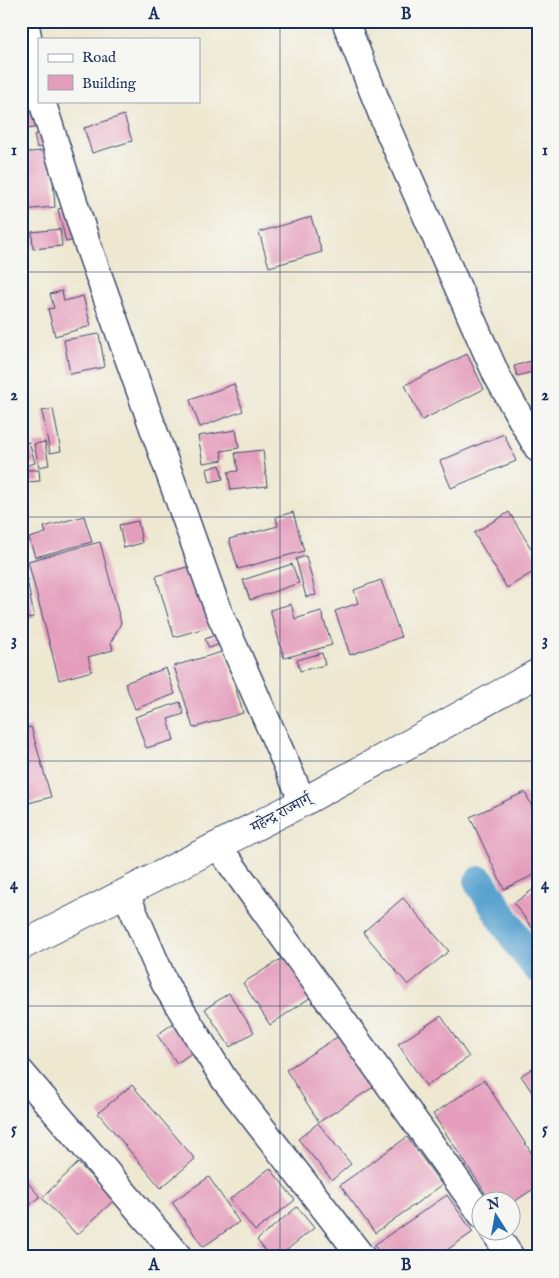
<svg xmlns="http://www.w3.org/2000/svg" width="559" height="1278" viewBox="0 0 559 1278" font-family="'IM FELL English','Noto Serif Devanagari',serif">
<rect width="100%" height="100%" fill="#f6f6f2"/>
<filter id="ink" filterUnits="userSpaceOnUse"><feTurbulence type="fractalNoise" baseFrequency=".02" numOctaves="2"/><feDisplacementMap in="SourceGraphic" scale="10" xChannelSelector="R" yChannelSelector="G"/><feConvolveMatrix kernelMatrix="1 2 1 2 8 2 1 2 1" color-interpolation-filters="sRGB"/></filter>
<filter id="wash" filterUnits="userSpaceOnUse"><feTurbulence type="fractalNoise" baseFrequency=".0096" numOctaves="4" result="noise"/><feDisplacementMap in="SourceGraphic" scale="20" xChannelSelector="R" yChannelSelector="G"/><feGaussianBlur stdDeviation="1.12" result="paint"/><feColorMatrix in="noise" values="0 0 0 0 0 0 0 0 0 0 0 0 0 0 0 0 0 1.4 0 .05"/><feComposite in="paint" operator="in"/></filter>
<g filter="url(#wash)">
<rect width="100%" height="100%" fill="#eee8d1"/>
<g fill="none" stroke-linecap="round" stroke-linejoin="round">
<path stroke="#58a2cf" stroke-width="32" d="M480,882L521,946L538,967"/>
</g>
<g id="blocks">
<path fill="#e49ebc" d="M27,79L31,98L21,99V80Z
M34,103L39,127L28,129L24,105Z
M124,115L132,141L92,153L84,128Z
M43,132L46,146L37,148L34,135Z
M51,150L55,207L21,210V153Z
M72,206L80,239L66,242L58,209Z
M311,217L322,252L269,267L259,232Z
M60,229L62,246L33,249L32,232Z
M62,291L64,301L83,296L91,326L55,336L48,309L54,308L50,294Z
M99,334L105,367L70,374L64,340Z
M467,354L484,389L422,420L405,385Z
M531,361L533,372L517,376L514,366Z
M234,384L243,411L200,427L190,400Z
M53,409L61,451L50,453L42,411Z
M236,430L239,448L221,451L223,460L203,463L198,436Z
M504,434L516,461L451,488L440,461Z
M29,442L35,463L21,467V444Z
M45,442L49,465L39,467L34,444Z
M263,450L267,486L231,490L228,472L238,471L235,453Z
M220,465L223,479L210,482L207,469Z
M26,470H39L40,481L27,482Z
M293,512L304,551L238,569L229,539L278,526L276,517Z
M509,512L538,560V569L507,588L474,533Z
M84,516L92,542L35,557L29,538L46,533L44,527Z
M138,521L142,543L124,548L119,525Z
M100,542L121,623L111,642L113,650L88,657L92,671L59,680L28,561Z
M306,556L316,595L306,597L296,559Z
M197,564L216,625L174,637L156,576Z
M292,564L299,583L250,600L243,580Z
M27,579L34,617L21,619V580Z
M381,580L401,637L350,655L335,611L358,603L354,590Z
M291,604L295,619L321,611L332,645L284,658L270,610Z
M221,633L225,642L209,648L205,639Z
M225,651L243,713L193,728L174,666Z
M322,653L325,665L300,671L297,660Z
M166,668L175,694L135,709L125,683Z
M180,702L184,714L168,719L174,740L146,748L135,717Z
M31,727L51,797L21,805V729Z
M525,792L538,819V873L504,889L470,817Z
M538,886V936L514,903Z
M403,898L449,951L408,985L363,932Z
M284,957L311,997L270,1025L243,983Z
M229,993L254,1032L230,1047L205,1009Z
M441,1016L469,1057L426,1086L398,1044Z
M175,1022L195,1051L177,1063L157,1035Z
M342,1034L375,1086L319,1122L286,1070Z
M538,1064V1101L521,1076Z
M484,1080L538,1163V1186L512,1203V1200H490L433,1114Z
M132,1085L195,1159L161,1188L98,1113Z
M318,1123L351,1164L332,1180L298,1139Z
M407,1137L442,1185L375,1233L340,1185Z
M78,1163L114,1200L77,1235L42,1198Z
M270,1168L295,1200L255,1231L230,1199Z
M21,1174L40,1197L21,1212Z
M209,1177L239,1222L203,1247L172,1202Z
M447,1195L473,1232L437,1257H382L374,1245Z
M297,1207L314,1228L278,1257H270L257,1240Z"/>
</g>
</g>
<g filter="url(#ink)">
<use href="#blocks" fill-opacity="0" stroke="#3b4b6f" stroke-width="1"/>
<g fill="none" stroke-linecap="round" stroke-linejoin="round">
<defs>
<path id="minor" d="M25,21L39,92
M345,21L386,125L497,376L538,449
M42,101L86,240L218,610L303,802
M218,846L482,1215
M126,894L165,984L224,1079L362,1257
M21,1072L179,1257
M493,1230L511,1257"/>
<path id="trunk" d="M21,946L303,802L538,673"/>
</defs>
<use href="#minor" stroke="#3b4b6f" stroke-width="29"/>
<use href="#trunk" stroke="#3b4b6f" stroke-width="30"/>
<use href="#minor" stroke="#fff" stroke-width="26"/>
<use href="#trunk" stroke="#fff" stroke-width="28"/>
</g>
</g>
<path fill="none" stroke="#1b2f5e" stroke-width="1" stroke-opacity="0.55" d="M280,21V1257M21,272H538M21,517H538M21,761H538M21,1006H538"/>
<g text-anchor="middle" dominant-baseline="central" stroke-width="4" stroke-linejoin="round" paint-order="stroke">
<g font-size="15" fill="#1b2f5e" stroke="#f6f6f2">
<text transform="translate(281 813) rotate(-28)">महेन्द्र राज्मार्ग्</text>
</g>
</g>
<rect width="559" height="1278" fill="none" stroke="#f6f6f2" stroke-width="55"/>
<rect x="38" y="38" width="162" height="65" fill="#f6f6f2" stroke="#9ea6b7"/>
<rect x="48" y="54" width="25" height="8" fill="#ffffff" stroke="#9ea6b7"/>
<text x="82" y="62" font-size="15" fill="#1b2f5e">Road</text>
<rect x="48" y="75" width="25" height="15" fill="#e49ebc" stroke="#9ea6b7"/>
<text x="82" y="88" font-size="15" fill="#1b2f5e">Building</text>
<g transform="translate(496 1216) rotate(349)"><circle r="24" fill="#f6f6f2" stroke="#9ea6b7"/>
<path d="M0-4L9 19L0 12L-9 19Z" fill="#1f6fb2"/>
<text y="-8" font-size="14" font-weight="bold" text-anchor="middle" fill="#1b2f5e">N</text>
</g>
<rect x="28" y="28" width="504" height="1222" fill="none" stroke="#1b2f5e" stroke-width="2"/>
<g font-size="16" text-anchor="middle" font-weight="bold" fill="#1b2f5e">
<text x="154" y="19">A</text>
<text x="406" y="19">B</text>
<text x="14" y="155">1</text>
<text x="545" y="155">1</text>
<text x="14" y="400">2</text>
<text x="545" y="400">2</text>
<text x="14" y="645">3</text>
<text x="545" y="645">3</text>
<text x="14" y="889">4</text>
<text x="545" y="889">4</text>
<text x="14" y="1134">5</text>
<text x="545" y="1134">5</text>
<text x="154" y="1270">A</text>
<text x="406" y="1270">B</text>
</g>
</svg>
